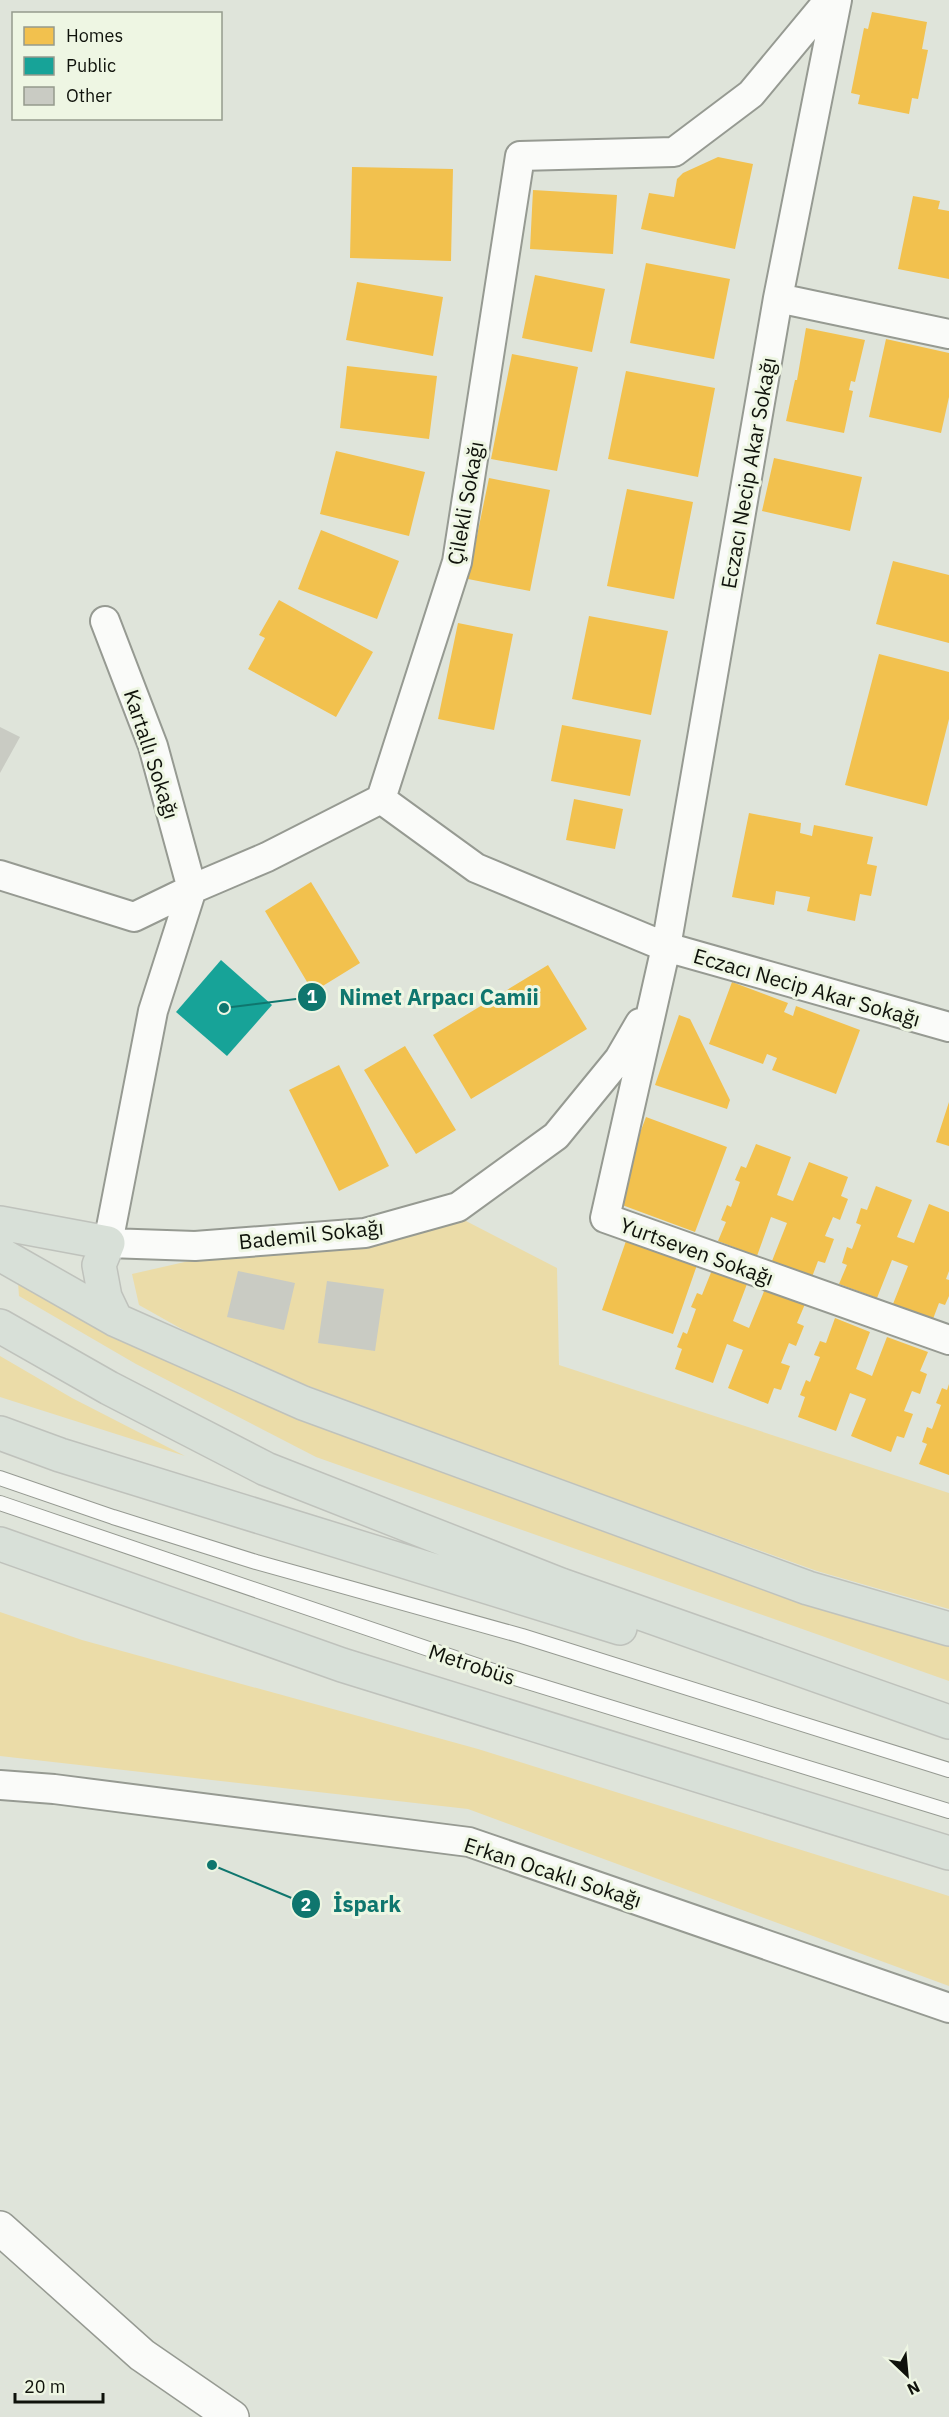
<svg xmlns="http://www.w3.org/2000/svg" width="949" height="2417" viewBox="0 0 949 2417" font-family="'IBM Plex Sans',sans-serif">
<rect width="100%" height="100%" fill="#dfe4da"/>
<path fill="#ebdca8" d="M435,1205L557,1268L559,1365L949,1493V1609L817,1571L428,1432L228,1355L139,1305L132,1274Z
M18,1282L108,1335L454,1477L798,1603L949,1645V1681L316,1457L136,1364L19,1296Z
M0,1356L72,1398L185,1456L0,1397Z
M0,1612L82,1640L478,1749L949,1896V1986L468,1809L0,1756Z"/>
<path fill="#f2c14e" d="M872,12L927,22L922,49L928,50L918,99L912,98L909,114L858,104L860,95L851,93L864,28L868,29Z
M718,157L753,164L735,249L641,229L649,193L674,197L677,179L683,173Z
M352,167L453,169L451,261L350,258Z
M533,190L617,195L613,254L530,249Z
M913,196L940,201L938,209L949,211V279L898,269Z
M646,263L730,279L714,359L630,343Z
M535,275L605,289L592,352L522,338Z
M357,282L443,297L433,356L346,340Z
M806,328L865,340L855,382L851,381L849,390L853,391L844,433L786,421L795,380H797Z
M886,339L949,353V397L941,433L869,417Z
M512,354L578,367L557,471L491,459Z
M347,366L437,376L429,439L340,428Z
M626,371L715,388L698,477L608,459Z
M336,451L425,472L409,536L320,514Z
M774,458L862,477L850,531L762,511Z
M489,478L550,490L530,591L468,579Z
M627,489L693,502L674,599L607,586Z
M321,530L399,561L377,619L298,589Z
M893,561L949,575V643L876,624Z
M279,600L373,652L336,717L248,669L265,638L259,635Z
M589,616L668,631L651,715L572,699Z
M458,623L513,634L494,730L438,719Z
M879,654L949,672V719L927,806L845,785Z
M562,725L641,740L630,796L551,781Z
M574,799L623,809L615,849L566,840Z
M749,813L801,823L800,833L812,836L814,825L873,837L867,864L877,866L871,896L860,894L855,921L807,911L810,897L776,891L774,905L732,897Z
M311,882L360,963L313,992L265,911Z
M548,965L587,1029L471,1099L433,1035Z
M732,982L788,1003L784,1012L793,1016L796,1006L860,1030L836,1094L772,1070L777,1058L767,1054L763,1064L709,1044Z
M679,1015L690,1019L730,1100L727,1109L655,1085Z
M405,1046L456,1130L416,1154L364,1070Z
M339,1065L389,1166L339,1191L289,1090Z
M949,1102V1146L936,1142Z
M646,1117L727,1147L695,1232L614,1202Z
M756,1144L791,1157L777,1195L793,1201L809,1162L848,1177L841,1196L848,1199L840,1220L833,1217L825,1236L834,1239L825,1263L818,1261L812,1277L772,1261L787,1223L771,1217L757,1256L718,1241L726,1222L721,1220L727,1205L731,1207L740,1182L735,1180L741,1166L746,1168Z
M876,1186L912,1200L897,1237L914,1243L929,1204L949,1212V1271L946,1279L949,1280V1296L945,1305L939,1303L933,1319L893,1304L908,1266L892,1260L877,1298L839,1284L847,1265L842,1263L847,1247L852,1249L861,1225L856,1223L861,1208L867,1210Z
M626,1241L697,1265L673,1334L602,1310Z
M712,1270L747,1284L733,1321L749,1328L765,1289L805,1304L797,1323L804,1326L796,1346L789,1343L781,1363L790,1366L781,1390L774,1388L768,1404L728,1388L743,1350L727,1344L713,1383L675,1369L682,1349L677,1347L683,1332L687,1334L696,1309L691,1307L697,1293L702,1295Z
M835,1318L870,1332L856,1369L872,1376L887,1337L928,1352L920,1371L927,1374L920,1394L912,1391L904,1411L913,1414L904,1438L897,1436L891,1452L851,1436L866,1399L850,1393L836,1431L798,1417L805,1397L800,1395L806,1380L810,1382L820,1357L814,1355L820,1341L826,1343Z
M949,1384V1475L919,1464L927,1444L922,1442L927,1427L932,1429L941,1405L936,1403L942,1388L947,1390Z"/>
<path fill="#17a398" d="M221,960L272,1005L227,1056L176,1012Z"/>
<path fill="#c9cbc3" d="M0,727L20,737L0,773Z
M238,1271L295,1283L284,1330L227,1317Z
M327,1281L384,1289L375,1351L318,1343Z"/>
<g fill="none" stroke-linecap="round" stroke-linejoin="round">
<defs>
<path id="service" d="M0,1478L113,1517L256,1562L522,1636L949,1770
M0,1503L508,1676L949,1811"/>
<path id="minor" d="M837,0L778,298L666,947L605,1218L949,1340
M778,298L949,334
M105,621L153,746L192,889
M381,799L476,868L666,947L949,1027
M0,875L134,917L192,889L267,857L381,799L457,562L520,156L674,152L751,94L829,0
M192,889L153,1011L108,1243L195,1246L365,1233L458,1207L556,1136L619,1059L640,1023
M0,1785L54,1789L469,1842L949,2008"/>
<path id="tertiary" d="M0,2228L142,2355L232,2417"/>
<path id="trunk" d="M0,1223L108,1243L99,1265L105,1297L116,1320
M0,1254L116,1320L303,1403L808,1588L949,1629
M0,1326L109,1388L266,1469L561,1585L949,1722
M0,1433L60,1455L620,1628
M0,1544L342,1665L949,1853"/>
</defs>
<use href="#service" stroke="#969a92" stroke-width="16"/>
<use href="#minor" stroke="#969a92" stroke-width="32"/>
<use href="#tertiary" stroke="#969a92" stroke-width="36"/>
<use href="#trunk" stroke="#bfc2bc" stroke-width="36"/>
<use href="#service" stroke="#fafbf9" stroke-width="14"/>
<use href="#minor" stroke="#fafbf9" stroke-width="28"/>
<use href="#tertiary" stroke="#fafbf9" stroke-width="33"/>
<use href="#trunk" stroke="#d8e0d8" stroke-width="33"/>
</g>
<g text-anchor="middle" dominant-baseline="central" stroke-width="6" stroke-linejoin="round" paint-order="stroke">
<g font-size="21" fill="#0f120b" stroke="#eef6e3">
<text transform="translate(748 473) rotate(-80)">Eczacı Necip Akar Sokağı</text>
<text transform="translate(465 503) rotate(-80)">Çilekli Sokağı</text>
<text transform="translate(152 754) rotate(72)">Kartallı Sokağı</text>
<text transform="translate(807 987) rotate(16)">Eczacı Necip Akar Sokağı</text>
<text transform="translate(311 1234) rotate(-6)">Bademil Sokağı</text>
<text transform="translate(697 1251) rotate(20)">Yurtseven Sokağı</text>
<text transform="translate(472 1664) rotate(18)">Metrobüs</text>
<text transform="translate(553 1872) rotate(18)">Erkan Ocaklı Sokağı</text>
</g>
</g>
<path fill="none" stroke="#0f766e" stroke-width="2" d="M224 1008L312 997M212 1865L306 1904"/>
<g fill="#0f766e" stroke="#eef6e3" stroke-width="2">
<circle cx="224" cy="1008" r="6"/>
<circle cx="212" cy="1865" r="6"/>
<circle cx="312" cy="997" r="15"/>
<circle cx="306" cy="1904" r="15"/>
</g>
<g font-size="18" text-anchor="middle" font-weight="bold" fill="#fff">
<text x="312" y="1003">1</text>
<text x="306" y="1911">2</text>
</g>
<g font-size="22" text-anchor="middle" font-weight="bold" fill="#0f766e" stroke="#eef6e3" stroke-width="6" stroke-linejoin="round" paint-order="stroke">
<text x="439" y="1005">Nimet Arpacı Camii</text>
<text x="367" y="1912">İspark</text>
</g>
<rect x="12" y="12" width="210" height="108" fill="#eef6e3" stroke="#959b8d" stroke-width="1.5"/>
<rect x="24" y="27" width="30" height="18" fill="#f2c14e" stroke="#959b8d" stroke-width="1.5"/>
<text x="66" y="42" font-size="18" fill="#0f120b">Homes</text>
<rect x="24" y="57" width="30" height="18" fill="#17a398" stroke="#959b8d" stroke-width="1.5"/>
<text x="66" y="72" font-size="18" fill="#0f120b">Public</text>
<rect x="24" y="87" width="30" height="18" fill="#c9cbc3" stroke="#959b8d" stroke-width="1.5"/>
<text x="66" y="102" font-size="18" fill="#0f120b">Other</text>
<g transform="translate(907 2375) rotate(154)" stroke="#eef6e3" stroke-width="4.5" paint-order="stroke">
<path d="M0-4.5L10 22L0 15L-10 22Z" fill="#0f120b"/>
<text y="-9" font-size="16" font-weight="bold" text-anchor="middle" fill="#0f120b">N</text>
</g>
<path d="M15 2393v9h88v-9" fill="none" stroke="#0f120b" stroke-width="3"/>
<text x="24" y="2393" font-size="18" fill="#0f120b" stroke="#eef6e3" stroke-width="4.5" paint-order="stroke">20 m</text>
</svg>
